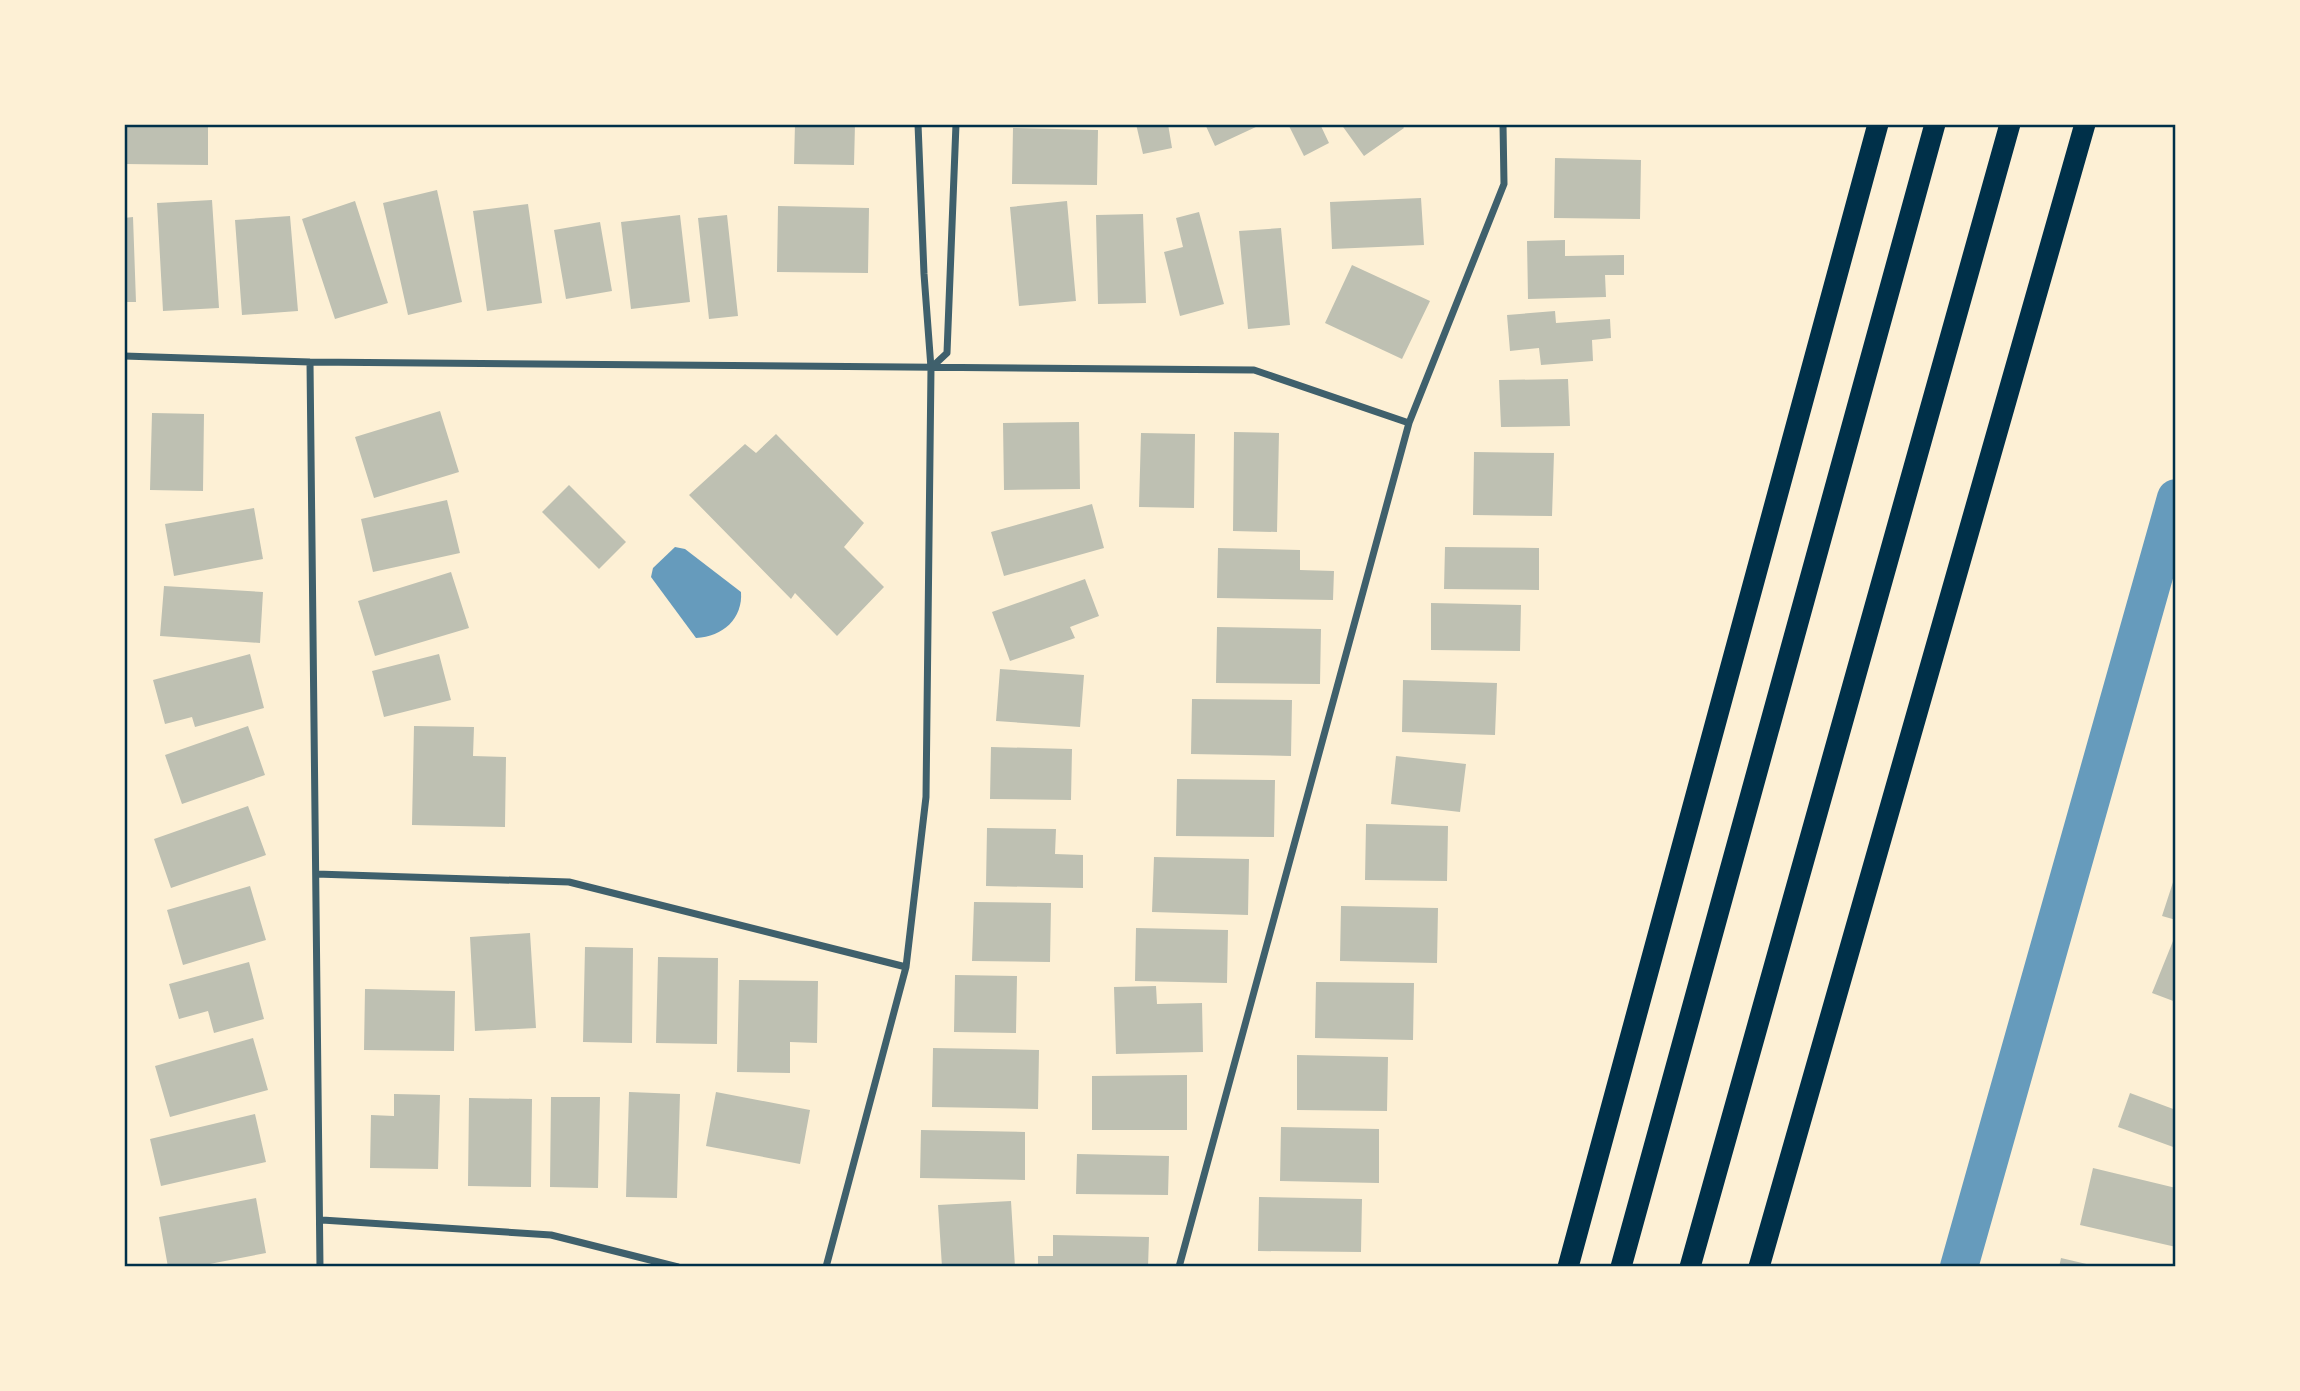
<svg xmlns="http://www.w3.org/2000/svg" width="2300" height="1391" viewBox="0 0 2300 1391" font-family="'Alegreya Sans',sans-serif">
<rect width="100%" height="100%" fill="#fdf0d5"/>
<path fill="#669bbc" d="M675,547L685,549L741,592C743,618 723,637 696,638L651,577L653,568Z"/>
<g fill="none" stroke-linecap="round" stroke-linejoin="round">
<path stroke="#669bbc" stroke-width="38" d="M1959,1267L2176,498"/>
</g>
<path fill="#bec0b2" d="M124,124H208V165L124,164Z
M795,124H855L854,165L794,164Z
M1136,124H1168L1172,148L1143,154Z
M1205,124H1257L1258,126L1215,146Z
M1288,124H1320L1329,143L1304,156Z
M1341,124H1401L1404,128L1364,156Z
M1013,128L1098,130L1097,185L1012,184Z
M1555,158L1641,160L1640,219L1554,218Z
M437,190L462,302L408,315L383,203Z
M1421,198L1424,245L1332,249L1330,202Z
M212,200L219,308L163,311L157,203Z
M355,201L388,303L335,319L302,219Z
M1067,201L1076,301L1019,306L1010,207Z
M528,204L542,303L487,311L473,211Z
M778,206L869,208L868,273L777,272Z
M1199,212L1224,304L1180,316L1164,252L1183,247L1176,218Z
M1143,214L1146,303L1098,304L1096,215Z
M680,215L690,302L631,309L621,222Z
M727,215L738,316L709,319L698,218Z
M290,216L298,311L242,315L235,220Z
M133,217L136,302H124V218Z
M600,222L612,291L566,299L554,230Z
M1281,228L1290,325L1248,329L1239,231Z
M1565,240V256L1624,255V275H1605L1606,297L1528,299L1527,241Z
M1352,265L1430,301L1402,359L1325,323Z
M1555,311L1556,323L1610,319L1611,338L1592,340L1593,361L1541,365L1539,348L1510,351L1507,315Z
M1568,379L1570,426L1501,427L1499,380Z
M440,411L459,472L374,498L355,437Z
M152,413L204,414L203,491L150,490Z
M1079,422L1080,489L1004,490L1003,423Z
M1234,432L1279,433L1277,532L1233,531Z
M1141,433L1195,434L1194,508L1139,507Z
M776,434L864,523L844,547L884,587L837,636L795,593L791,599L689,495L745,444L756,453Z
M1474,452L1554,453L1552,516L1473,515Z
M569,485L626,542L599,569L542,512Z
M447,500L460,553L373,572L361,519Z
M1092,504L1104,548L1004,576L991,532Z
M254,508L263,559L174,576L165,524Z
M1445,547L1539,548V590L1444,589Z
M1218,548L1300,550V570L1334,571L1333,600L1217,598Z
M451,572L469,628L375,656L358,601Z
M1085,579L1099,616L1070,627L1075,638L1010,661L992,612Z
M164,586L263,592L260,643L160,636Z
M1431,603L1521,605L1520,651L1431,650Z
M1217,627L1321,629L1320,684L1216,683Z
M250,654L264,708L195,727L192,717L165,724L153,680Z
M439,654L451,700L384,717L372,671Z
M1000,669L1084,675L1080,727L996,721Z
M1403,680L1497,683L1495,735L1402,732Z
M1192,699L1292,700L1291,756L1191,754Z
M248,726L265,775L182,804L165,755Z
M414,726L474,727L473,756L506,757L505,827L412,825Z
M991,747L1072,749L1071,800L990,799Z
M1396,756L1466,764L1460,812L1391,804Z
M1177,779L1275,780L1274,837L1176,836Z
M248,806L266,855L171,888L154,839Z
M1366,824L1448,826L1447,881L1365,880Z
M987,828L1056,829L1055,854L1083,855V888L986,886Z
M1154,857L1249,859L1248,915L1152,912Z
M2176,873V920L2162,916Z
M250,886L266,940L183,965L167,910Z
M974,902L1051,903L1050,962L972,961Z
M1341,906L1438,908L1437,963L1340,961Z
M1136,928L1228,930L1227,983L1135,981Z
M530,933L536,1028L475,1031L470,937Z
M2173,941L2176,942V1002L2152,993Z
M585,947L633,948L632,1043L583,1042Z
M658,957L718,958L717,1044L656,1043Z
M249,962L264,1019L214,1033L208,1011L179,1019L169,984Z
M955,975L1017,976L1016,1033L954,1032Z
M739,980L818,981L817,1043L790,1042V1073L737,1072Z
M1316,982L1414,983L1413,1040L1315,1038Z
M1156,986L1157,1004L1202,1003L1203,1052L1116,1054L1114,987Z
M365,989L455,991L454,1051L364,1050Z
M253,1038L268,1090L170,1117L155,1066Z
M933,1048L1039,1050L1038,1109L932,1107Z
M1297,1055L1388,1057L1387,1111L1297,1110Z
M1187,1075V1130H1092V1076Z
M629,1092L680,1094L677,1198L626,1197Z
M716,1092L810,1110L800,1164L706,1146Z
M2130,1093L2176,1110V1148L2118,1127Z
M394,1094L440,1095L438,1169L370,1168L371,1115L394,1116Z
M551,1097H600L598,1188L550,1187Z
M469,1098L532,1099L531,1187L468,1186Z
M255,1114L266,1162L161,1186L150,1139Z
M1281,1127L1379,1129V1183L1280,1181Z
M921,1130L1025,1132V1180L920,1178Z
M1077,1154L1169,1156L1168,1195L1076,1194Z
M2093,1168L2176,1188V1247L2080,1225Z
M1259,1197L1362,1199L1361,1252L1258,1251Z
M256,1198L266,1253L194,1267H168L159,1217Z
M1011,1201L1015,1267H942L938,1205Z
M1053,1235L1149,1237L1148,1267H1038V1256H1053Z
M2061,1258L2095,1266V1267H2059Z"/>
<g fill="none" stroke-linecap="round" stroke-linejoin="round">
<path stroke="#3f606c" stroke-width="7" d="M124,356L310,362L1254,370L1409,423
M310,362L320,1267
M932,367L947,353L956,124
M316,874L569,882L906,967
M322,1220L551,1235L678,1267
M826,1267L906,967L926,797L931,368L924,274L918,124
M1179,1267L1409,423L1504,184L1503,124"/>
<path stroke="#003049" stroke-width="21" d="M1568,1267L1878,124
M1621,1267L1935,124
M1690,1267L2010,124
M1759,1267L2085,124"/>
</g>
<rect width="2300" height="1391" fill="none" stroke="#fdf0d5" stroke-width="252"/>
<rect x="126" y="126" width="2048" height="1139" fill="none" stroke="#003049" stroke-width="2.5"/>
</svg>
